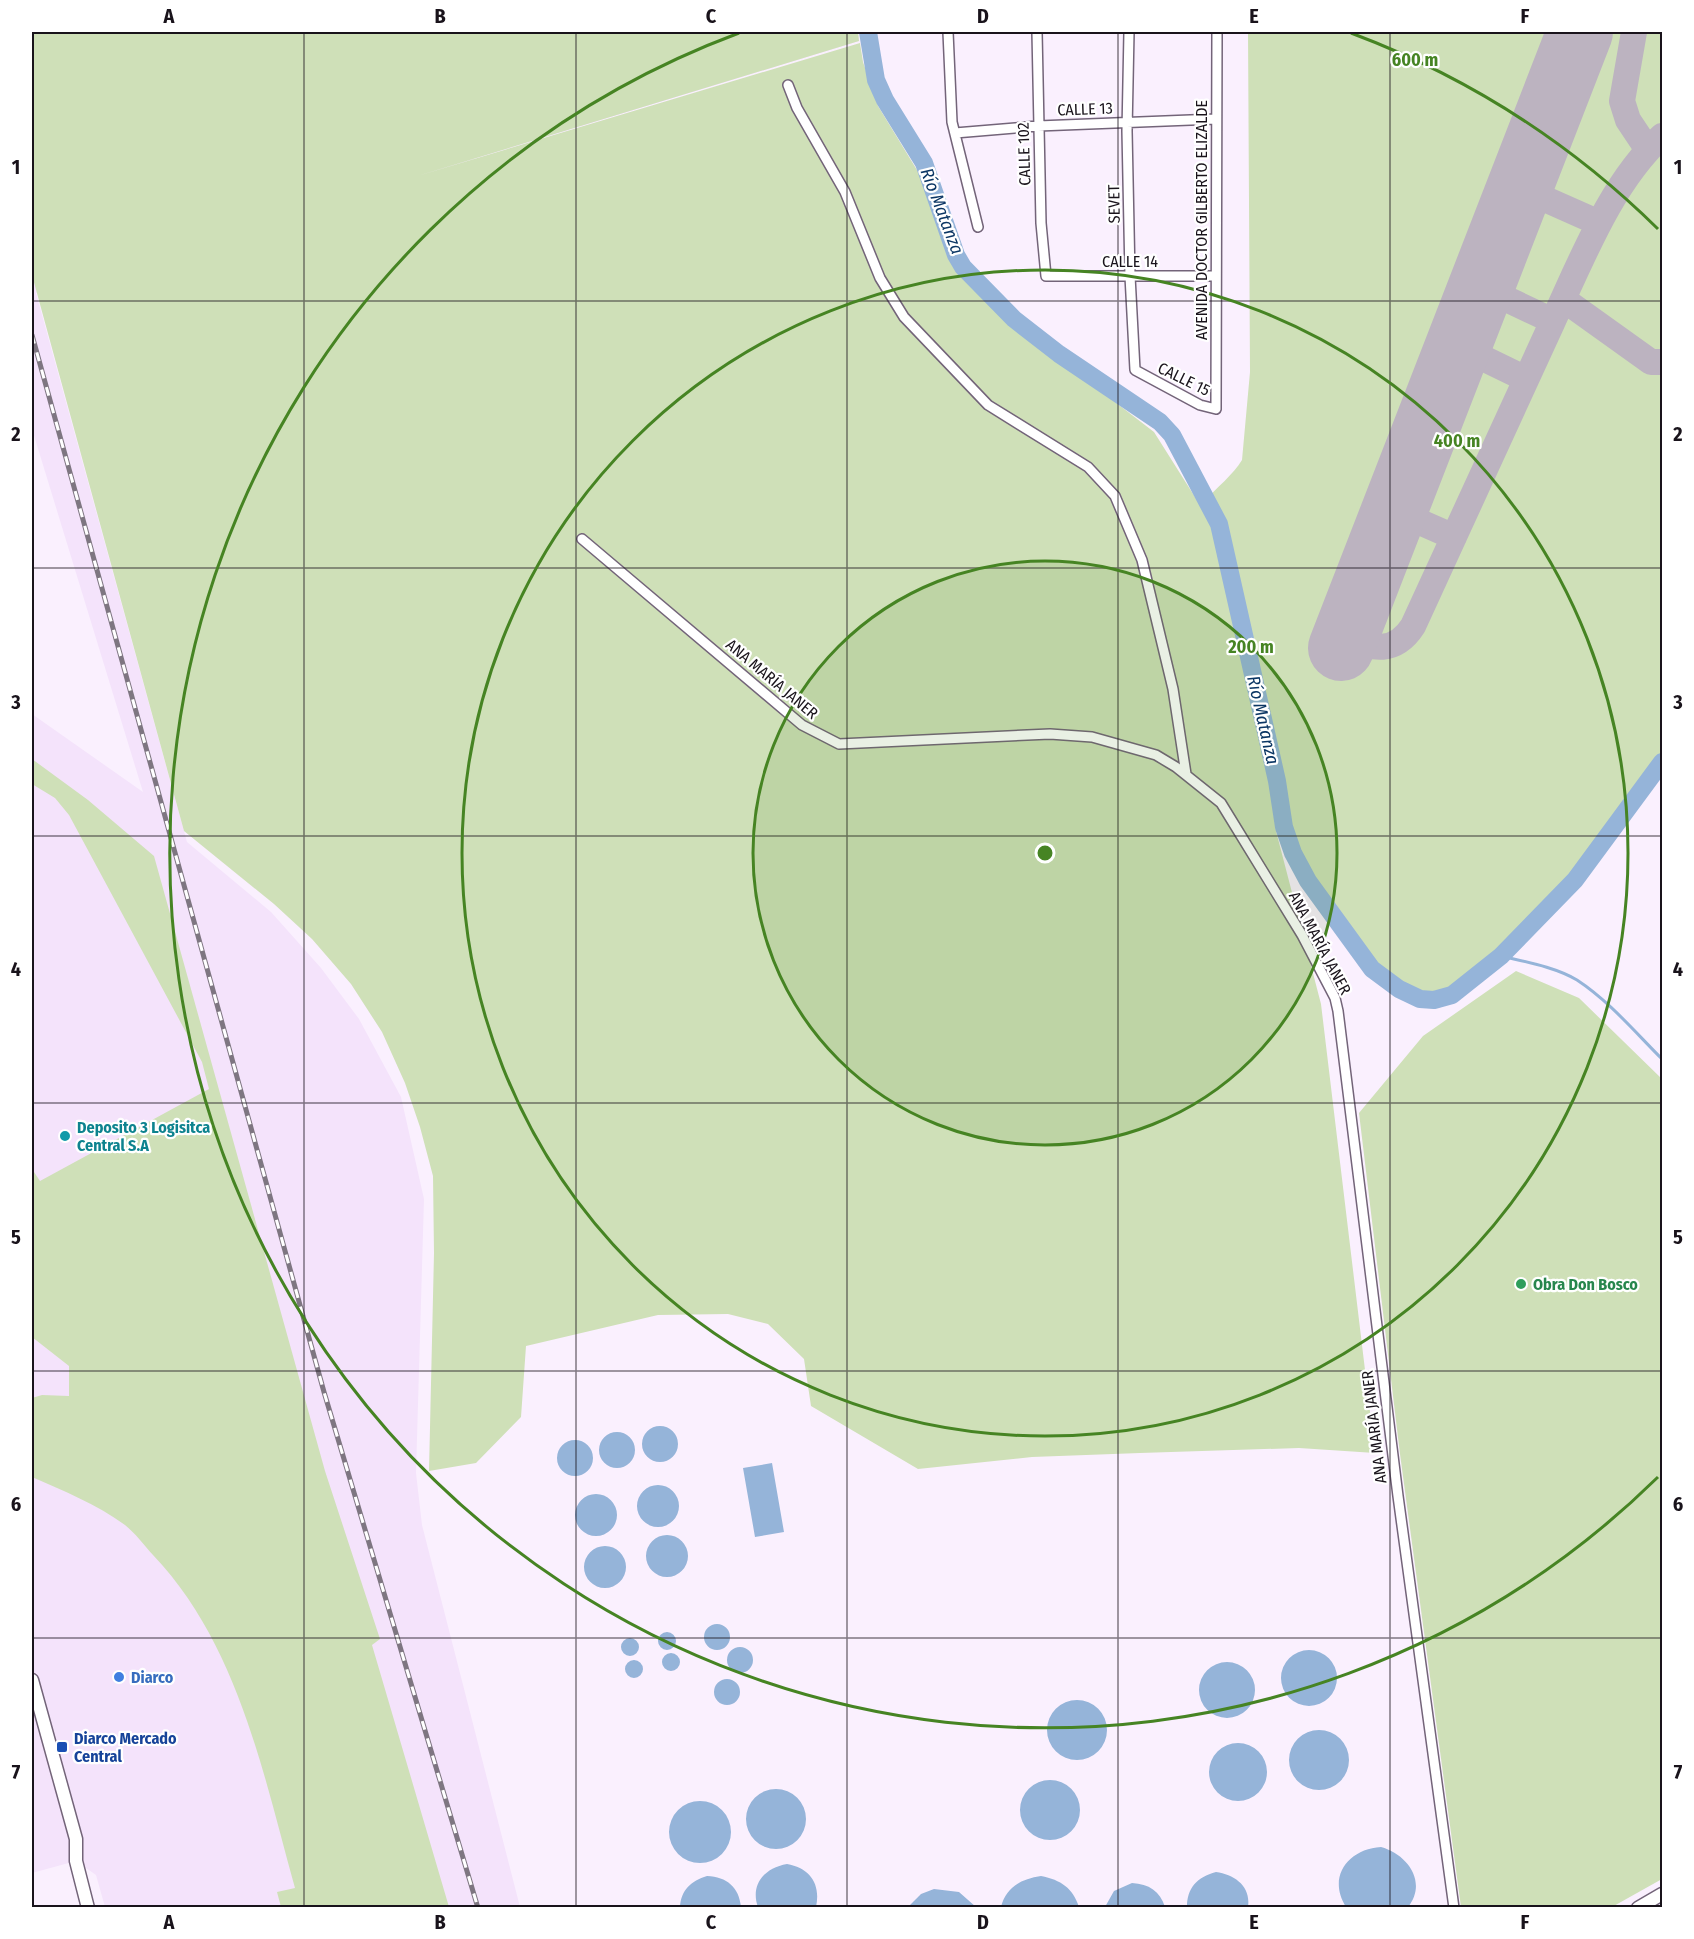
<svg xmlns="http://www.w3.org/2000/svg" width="1694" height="1939" viewBox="0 0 1694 1939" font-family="'Fira Sans Condensed',sans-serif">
<rect width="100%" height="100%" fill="#faf0fe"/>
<path fill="#f4e3fb" d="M32,32H858L859,41L36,293L187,842L271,912L321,968L359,1019L401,1097L424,1199L416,1473L422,1525L520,1907H105L96,1875L76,1861L32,1873V714L143,792L32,429Z"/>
<path fill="#cfe0b8" d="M32,32H858L859,41L414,177L860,43L863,62L878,106L920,175L957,267L1011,322L1154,432L1212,524L1269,782L1276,831L1321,1004L1375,1453L1299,1448L1140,1453L1032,1457L918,1469L811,1406L804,1359L768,1324L728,1314L658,1315L526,1346L521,1417L476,1463L429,1471L434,1253L433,1176L420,1127L405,1083L382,1032L351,984L312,939L274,904L184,831L32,275Z
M1248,32H1662V762L1562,896L1501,956L1452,995L1434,1000L1420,999L1399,989L1372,969L1308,881L1293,853L1284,827L1277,781L1219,524L1205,501C1217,487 1233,475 1242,460L1250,372Z
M32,759L88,800L154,856L325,1471L380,1639L372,1645L449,1907H281L277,1892L295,1888C263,1773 238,1644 153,1555C144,1545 135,1533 125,1525C96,1504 64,1491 32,1477V1398L42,1395L69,1396V1366L32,1337V1169L40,1181L209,1089L202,1062L69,815L55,798L32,784Z
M1516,971L1579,998L1662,1079V1879L1612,1907H1461L1400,1454L1359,1113L1423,1036Z"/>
<path fill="#95b4d9" d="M642 1444a18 18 0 1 1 36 0a18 18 0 1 1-36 0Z
M599 1450a18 18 0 1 1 36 0a18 18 0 1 1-36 0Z
M557 1458a18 18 0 1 1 36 0a18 18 0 1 1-36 0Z
M772,1463L784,1532L755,1537L743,1468Z
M637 1506a21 21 0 1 1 42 0a21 21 0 1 1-42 0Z
M575 1515a21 21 0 1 1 42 0a21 21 0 1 1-42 0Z
M646 1556a21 21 0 1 1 42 0a21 21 0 1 1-42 0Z
M584 1567a21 21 0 1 1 42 0a21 21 0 1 1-42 0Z
M704 1637a13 13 0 1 1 26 0a13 13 0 1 1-26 0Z
M658 1641a9 9 0 1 1 18 0a9 9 0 1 1-18 0Z
M621 1647a9 9 0 1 1 18 0a9 9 0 1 1-18 0Z
M727 1660a13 13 0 1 1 26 0a13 13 0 1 1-26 0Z
M1281 1678a28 28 0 1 1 56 0a28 28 0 1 1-56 0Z
M662 1662a9 9 0 1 1 18 0a9 9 0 1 1-18 0Z
M625 1669a9 9 0 1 1 18 0a9 9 0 1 1-18 0Z
M1199 1690a28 28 0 1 1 56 0a28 28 0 1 1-56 0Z
M714 1692a13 13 0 1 1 26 0a13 13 0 1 1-26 0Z
M1047 1730a30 30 0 1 1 60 0a30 30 0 1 1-60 0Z
M1289 1760a30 30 0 1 1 60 0a30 30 0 1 1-60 0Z
M1209 1772a29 29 0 1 1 58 0a29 29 0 1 1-58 0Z
M1020 1810a30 30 0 1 1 60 0a30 30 0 1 1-60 0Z
M746 1819a30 30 0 1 1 60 0a30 30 0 1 1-60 0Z
M669 1832a31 31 0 1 1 62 0a31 31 0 1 1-62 0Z
M1381,1847C1407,1854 1428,1882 1408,1907H1346C1327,1877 1348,1849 1381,1847Z
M787,1864C810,1868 821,1884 816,1907H758C750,1885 764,1868 787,1864Z
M1216,1872C1235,1875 1251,1886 1248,1907H1187C1187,1888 1197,1877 1216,1872Z
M707,1876C727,1877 739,1887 741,1907H680C681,1890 691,1881 707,1876Z
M1041,1876C1061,1880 1073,1888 1079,1907H1001C1006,1887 1021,1879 1041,1876Z
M1132,1883C1149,1884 1160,1891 1165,1907H1105L1114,1891Z
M934,1889L959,1892L976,1907H908L921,1894Z"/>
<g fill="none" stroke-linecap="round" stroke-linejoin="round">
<path stroke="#95b4d9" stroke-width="3" d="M1501,956C1526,962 1555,967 1577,980C1609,1001 1635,1032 1662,1059"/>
<path stroke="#95b4d9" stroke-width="18" d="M868,32L876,80L885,100L924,163L956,255L963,267L1014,319L1059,354L1160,422L1172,435L1219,524L1277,781L1284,827L1293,853L1308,881L1372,969L1399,989L1420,999L1434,1000L1452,995L1501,956L1575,880L1662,762"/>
<path stroke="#bcb3c0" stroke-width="26" d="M1634,32L1622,101L1628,120L1648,150
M1520,188L1599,223
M1563,299L1651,362H1662
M1553,321C1582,259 1611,183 1662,136
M1458,346L1526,379
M1395,511L1454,537
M1345,639C1373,649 1395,654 1413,626L1553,321L1481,287"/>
<path stroke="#bcb3c0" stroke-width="66" d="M1341,648L1580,32"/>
<defs>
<path id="street" d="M948,32L952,122L978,227
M1037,32L1041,223L1046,276H1215
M1129,32L1127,131L1130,276L1135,370L1200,405L1216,409L1217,32
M788,85L797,108L845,192L880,278L904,317L988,405L1088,467L1115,496L1142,560L1173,689L1186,774
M955,133L1038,126L1216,119
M582,539L802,725L839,744L1050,734L1092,737L1156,755L1176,767L1221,803L1302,935L1335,998L1338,1011L1398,1496L1454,1908"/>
<path id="secondary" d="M32,1680L76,1839V1861L88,1908
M1638,1908L1662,1894"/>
</defs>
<use href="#street" stroke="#736479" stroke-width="12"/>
<use href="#secondary" stroke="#736479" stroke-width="15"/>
<use href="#street" stroke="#fff" stroke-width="9"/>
<use href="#secondary" stroke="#fff" stroke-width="12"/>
<defs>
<path id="rail" d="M32,335L324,1392L478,1908"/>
</defs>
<use href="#rail" stroke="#7e7681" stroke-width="5"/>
<use href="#rail" stroke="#fff" stroke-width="3" stroke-dasharray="9" stroke-linecap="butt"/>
</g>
<path fill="none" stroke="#19131b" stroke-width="1.5" stroke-opacity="0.55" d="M304,32V1908M576,32V1908M847,32V1908M1118,32V1908M1390,32V1908M32,301H1662M32,568H1662M32,836H1662M32,1103H1662M32,1371H1662M32,1638H1662"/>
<circle cx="1045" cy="853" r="292" fill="#468423" fill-opacity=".12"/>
<g fill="none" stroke="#468423" stroke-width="3">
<circle cx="1045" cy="853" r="292"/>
<circle cx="1045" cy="853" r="583"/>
<path d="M1658 1477A875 875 0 1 1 739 33M1351 33A875 875 0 0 1 1658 229"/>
</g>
<circle fill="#0f9aa8" stroke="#fff" stroke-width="2" cx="65" cy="1136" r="6"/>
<circle fill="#2e9e5b" stroke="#fff" stroke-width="2" cx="1521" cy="1284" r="6"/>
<circle fill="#3f7fe0" stroke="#fff" stroke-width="2" cx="119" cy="1677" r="6"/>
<rect fill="#1a4fb4" stroke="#fff" stroke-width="2" x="56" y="1741" width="12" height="12" rx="3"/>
<g text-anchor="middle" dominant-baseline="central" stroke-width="4.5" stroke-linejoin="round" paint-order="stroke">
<g font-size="16" fill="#19131b" stroke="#fff">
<text transform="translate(1085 109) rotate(-2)">CALLE 13</text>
<text transform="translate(1024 154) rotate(-92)">CALLE 102</text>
<text transform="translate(1114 204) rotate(-91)">SEVET</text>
<text transform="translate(1201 220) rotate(-90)">AVENIDA DOCTOR GILBERTO ELIZALDE</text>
<text x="1130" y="261">CALLE 14</text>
<text transform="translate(1184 379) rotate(26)">CALLE 15</text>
<text transform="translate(772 679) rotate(40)">ANA MARÍA JANER</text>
<text transform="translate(1320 943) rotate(62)">ANA MARÍA JANER</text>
<text transform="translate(1374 1427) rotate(-97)">ANA MARÍA JANER</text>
</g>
<g font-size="16" font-weight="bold" fill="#0d838f" stroke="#fff" text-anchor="start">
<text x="77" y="1127">Deposito 3 Logisitca<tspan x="77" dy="18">Central S.A</tspan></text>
</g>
<g font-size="16" font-weight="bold" fill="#27864d" stroke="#fff" text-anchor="start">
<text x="1533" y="1284">Obra Don Bosco</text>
</g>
<g font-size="16" font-weight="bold" fill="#366cbe" stroke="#fff" text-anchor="start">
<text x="131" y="1677">Diarco</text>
</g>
<g font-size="16" font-weight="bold" fill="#164399" stroke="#fff" text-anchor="start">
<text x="74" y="1738">Diarco Mercado<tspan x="74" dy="18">Central</tspan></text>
</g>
<g font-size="18" font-style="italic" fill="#0b3664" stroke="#fff">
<text transform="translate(942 211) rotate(69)">Río Matanza</text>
<text transform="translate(1263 720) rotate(77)">Río Matanza</text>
</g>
</g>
<circle cx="1045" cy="853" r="9" fill="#468423" stroke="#fff" stroke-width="3"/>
<g font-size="18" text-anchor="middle" font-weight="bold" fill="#468423" stroke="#fff" stroke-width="4.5" stroke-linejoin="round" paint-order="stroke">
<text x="1415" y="66">600 m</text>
<text x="1457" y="447">400 m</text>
<text x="1251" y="653">200 m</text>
</g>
<rect width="1694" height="1939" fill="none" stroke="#ffffff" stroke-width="66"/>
<rect x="33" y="33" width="1628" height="1873" fill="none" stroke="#19131b" stroke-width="2"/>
<g font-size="20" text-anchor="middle" font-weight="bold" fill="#19131b">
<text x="169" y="23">A</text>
<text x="440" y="23">B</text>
<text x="711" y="23">C</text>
<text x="983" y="23">D</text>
<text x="1254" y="23">E</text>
<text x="1525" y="23">F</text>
<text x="16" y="174">1</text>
<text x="1678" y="174">1</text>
<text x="16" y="441">2</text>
<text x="1678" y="441">2</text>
<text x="16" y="709">3</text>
<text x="1678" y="709">3</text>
<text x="16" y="976">4</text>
<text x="1678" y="976">4</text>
<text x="16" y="1244">5</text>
<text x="1678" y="1244">5</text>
<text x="16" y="1511">6</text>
<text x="1678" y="1511">6</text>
<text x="16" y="1779">7</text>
<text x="1678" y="1779">7</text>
<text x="169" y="1929">A</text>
<text x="440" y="1929">B</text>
<text x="711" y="1929">C</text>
<text x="983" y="1929">D</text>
<text x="1254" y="1929">E</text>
<text x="1525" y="1929">F</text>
</g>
</svg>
